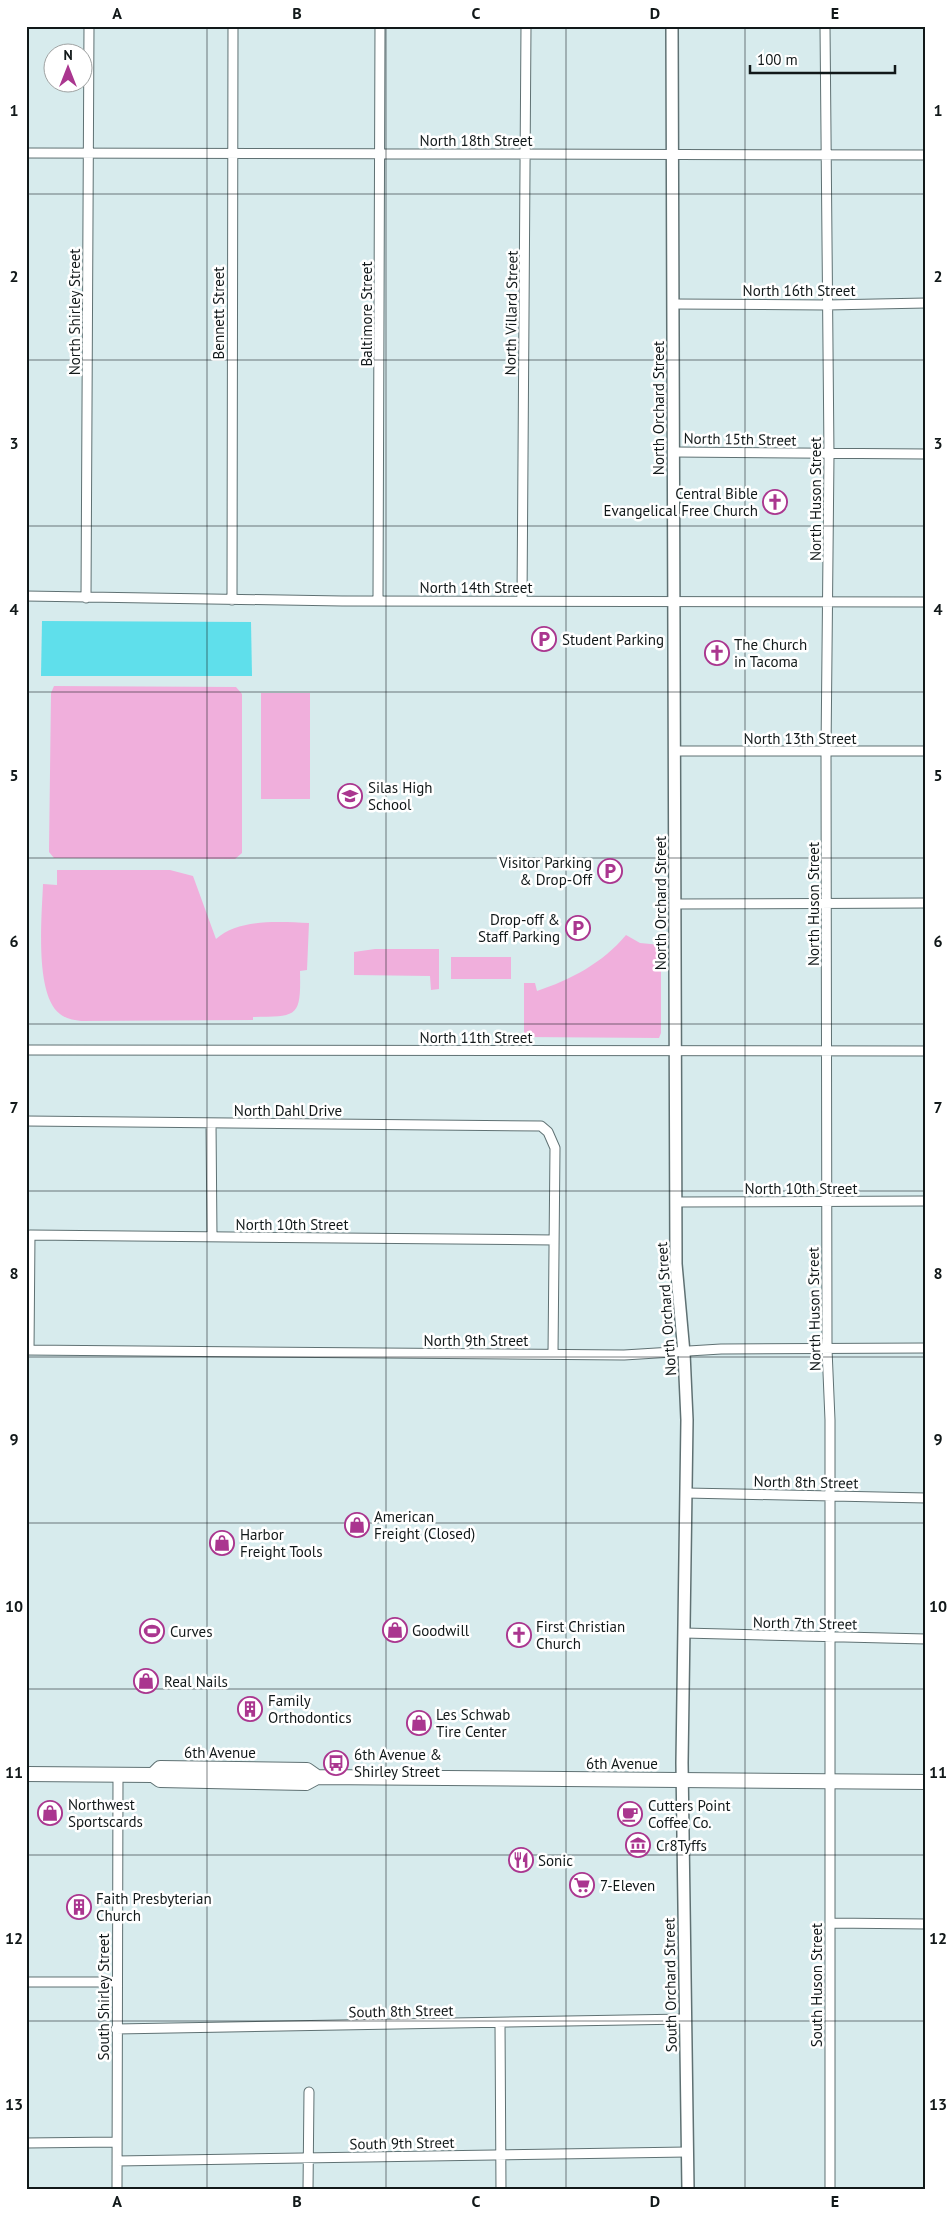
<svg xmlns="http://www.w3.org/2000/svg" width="952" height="2215" viewBox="0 0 952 2215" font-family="'PT Sans',sans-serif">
<rect width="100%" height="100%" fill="#d7ebed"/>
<path fill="#f0afdc" d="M54,686L236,687L242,694V853L235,859L54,858L49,852L51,693Z
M261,693H310V799H261Z
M57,870H170L193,876L216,939C239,918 281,922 309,923L307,970L300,971C301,1017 298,1017 253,1017V1020L81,1021C74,1020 66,1019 60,1014C34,995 42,914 43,884L57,885Z
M626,935L640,943L661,945V1033L659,1038L524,1037V983H535L537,991C570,980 603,963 626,935Z
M375,949H439V989L431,990L430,976L354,975V952Z
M451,957H511V979H451Z"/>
<path fill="#5fdfeb" d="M42,621L251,622L252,676H41Z"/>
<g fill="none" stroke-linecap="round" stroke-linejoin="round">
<defs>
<path id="minor" d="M825,26L829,455L826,751L827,1349L830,1420V2189
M26,153L926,155
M673,304L827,305L926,303
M674,452L926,454
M26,596L342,601L926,602
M86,598L89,26
M232,600L233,26
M378,601L380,26
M522,601L526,26
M675,751H926
M675,904L926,903
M26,1050L926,1051
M26,1121L541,1126L548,1132L555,1148L553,1354
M211,1123L212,1237
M676,1202L926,1201
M26,1350L624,1355L721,1349L926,1348
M29,1350L30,1235L554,1240
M686,1493L926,1498
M684,1633L926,1639
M830,1923L926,1924
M26,1982H116
M500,2023L501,2189
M116,2029L686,2019
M26,2143L117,2142
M117,2161L687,2152
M117,2189L118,1775
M308,2189L309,2092"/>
<path id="tertiary" d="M672,26L676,1264L684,1353L687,1420L682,1763L688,2189"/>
<path id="primary" d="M26,1774L153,1775L160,1780L306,1783L317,1777L926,1782
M153,1775L160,1768L307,1770L317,1777"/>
</defs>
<use href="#minor" stroke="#5f7173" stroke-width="11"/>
<use href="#tertiary" stroke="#5f7173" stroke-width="14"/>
<use href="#primary" stroke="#5f7173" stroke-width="16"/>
<use href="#minor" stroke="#fff" stroke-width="9"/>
<use href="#tertiary" stroke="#fff" stroke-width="11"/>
<use href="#primary" stroke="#fff" stroke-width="14"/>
</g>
<path fill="none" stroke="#111819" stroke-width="1" stroke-opacity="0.55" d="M207,26V2189M386,26V2189M566,26V2189M745,26V2189M26,194H926M26,360H926M26,526H926M26,692H926M26,858H926M26,1024H926M26,1191H926M26,1357H926M26,1523H926M26,1689H926M26,1855H926M26,2021H926"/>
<defs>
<symbol id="church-ring" viewBox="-11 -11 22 22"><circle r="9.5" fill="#fff" stroke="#aa368f" stroke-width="1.5"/><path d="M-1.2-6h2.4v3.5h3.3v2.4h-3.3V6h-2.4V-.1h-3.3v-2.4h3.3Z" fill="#aa368f"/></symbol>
<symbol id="parking-ring" viewBox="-11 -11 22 22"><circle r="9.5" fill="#fff" stroke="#aa368f" stroke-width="1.5"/><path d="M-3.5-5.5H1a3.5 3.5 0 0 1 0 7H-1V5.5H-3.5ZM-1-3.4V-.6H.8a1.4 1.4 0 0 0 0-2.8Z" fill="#aa368f"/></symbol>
<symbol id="school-ring" viewBox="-11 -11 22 22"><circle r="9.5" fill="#fff" stroke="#aa368f" stroke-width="1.5"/><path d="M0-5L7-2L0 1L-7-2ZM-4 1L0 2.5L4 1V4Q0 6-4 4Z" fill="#aa368f"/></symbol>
<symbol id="shop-ring" viewBox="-11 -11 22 22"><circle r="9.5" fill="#fff" stroke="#aa368f" stroke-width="1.5"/><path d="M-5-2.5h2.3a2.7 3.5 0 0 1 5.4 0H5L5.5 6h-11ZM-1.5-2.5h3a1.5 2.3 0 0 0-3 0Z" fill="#aa368f"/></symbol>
<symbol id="stadium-ring" viewBox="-11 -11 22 22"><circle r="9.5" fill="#fff" stroke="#aa368f" stroke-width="1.5"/><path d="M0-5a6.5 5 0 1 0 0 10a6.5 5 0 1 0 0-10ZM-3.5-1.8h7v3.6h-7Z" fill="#aa368f"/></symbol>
<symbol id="building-ring" viewBox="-11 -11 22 22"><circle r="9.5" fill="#fff" stroke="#aa368f" stroke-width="1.5"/><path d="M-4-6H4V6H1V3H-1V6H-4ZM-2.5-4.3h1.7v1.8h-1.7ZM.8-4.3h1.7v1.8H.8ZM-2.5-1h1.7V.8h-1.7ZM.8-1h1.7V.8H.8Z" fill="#aa368f"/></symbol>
<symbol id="bus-ring" viewBox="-11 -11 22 22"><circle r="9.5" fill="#fff" stroke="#aa368f" stroke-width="1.5"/><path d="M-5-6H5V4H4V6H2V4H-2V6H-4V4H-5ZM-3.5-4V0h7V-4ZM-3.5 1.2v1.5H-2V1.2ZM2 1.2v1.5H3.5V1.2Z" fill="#aa368f"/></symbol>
<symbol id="cafe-ring" viewBox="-11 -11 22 22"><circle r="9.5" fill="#fff" stroke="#aa368f" stroke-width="1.5"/><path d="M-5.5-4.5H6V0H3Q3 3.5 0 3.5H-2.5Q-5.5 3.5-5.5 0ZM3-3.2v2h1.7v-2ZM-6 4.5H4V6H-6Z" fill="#aa368f"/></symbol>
<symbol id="museum-ring" viewBox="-11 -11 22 22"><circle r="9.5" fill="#fff" stroke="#aa368f" stroke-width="1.5"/><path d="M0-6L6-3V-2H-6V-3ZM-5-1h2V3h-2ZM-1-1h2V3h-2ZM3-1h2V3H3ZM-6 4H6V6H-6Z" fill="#aa368f"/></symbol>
<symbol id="restaurant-ring" viewBox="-11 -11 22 22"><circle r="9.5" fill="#fff" stroke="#aa368f" stroke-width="1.5"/><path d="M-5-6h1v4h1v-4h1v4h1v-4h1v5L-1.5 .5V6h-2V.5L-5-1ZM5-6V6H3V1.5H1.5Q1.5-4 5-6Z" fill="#aa368f"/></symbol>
<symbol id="supermarket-ring" viewBox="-11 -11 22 22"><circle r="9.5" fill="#fff" stroke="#aa368f" stroke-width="1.5"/><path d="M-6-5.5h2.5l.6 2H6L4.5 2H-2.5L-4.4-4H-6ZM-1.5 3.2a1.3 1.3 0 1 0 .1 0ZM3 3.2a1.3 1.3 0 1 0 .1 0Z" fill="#aa368f"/></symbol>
</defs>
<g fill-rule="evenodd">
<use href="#church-ring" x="761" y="488" width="28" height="28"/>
<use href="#parking-ring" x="530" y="625" width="28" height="28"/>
<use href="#church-ring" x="703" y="639" width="28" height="28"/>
<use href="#school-ring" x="336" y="782" width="28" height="28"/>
<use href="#parking-ring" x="596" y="857" width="28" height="28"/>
<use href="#parking-ring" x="564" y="914" width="28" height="28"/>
<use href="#shop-ring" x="343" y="1511" width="28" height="28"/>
<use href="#shop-ring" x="208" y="1529" width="28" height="28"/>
<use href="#shop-ring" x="381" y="1616" width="28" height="28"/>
<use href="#stadium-ring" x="138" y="1617" width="28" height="28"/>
<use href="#church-ring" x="505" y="1621" width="28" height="28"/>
<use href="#shop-ring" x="132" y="1667" width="28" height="28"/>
<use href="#building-ring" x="236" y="1695" width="28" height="28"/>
<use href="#shop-ring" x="405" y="1709" width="28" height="28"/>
<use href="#bus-ring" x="322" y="1749" width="28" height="28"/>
<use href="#shop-ring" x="36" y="1799" width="28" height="28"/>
<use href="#cafe-ring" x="616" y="1800" width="28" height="28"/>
<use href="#museum-ring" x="624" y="1831" width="28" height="28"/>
<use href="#restaurant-ring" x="507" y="1846" width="28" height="28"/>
<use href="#supermarket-ring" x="568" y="1871" width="28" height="28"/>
<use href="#building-ring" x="65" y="1893" width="28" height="28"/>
</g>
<g text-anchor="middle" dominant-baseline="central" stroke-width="5" stroke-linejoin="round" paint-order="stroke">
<g font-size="15" fill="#111819" stroke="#fff">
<text x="476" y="140">North 18th Street</text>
<text x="799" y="290">North 16th Street</text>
<text transform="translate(74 312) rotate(-90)">North Shirley Street</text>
<text transform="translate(218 313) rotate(-90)">Bennett Street</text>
<text transform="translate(511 313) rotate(-89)">North Villard Street</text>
<text transform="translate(366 314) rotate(-90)">Baltimore Street</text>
<text transform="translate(658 408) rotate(-90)">North Orchard Street</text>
<text transform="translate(740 439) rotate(1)">North 15th Street</text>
<text transform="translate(815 499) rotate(-90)">North Huson Street</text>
<text x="476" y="587">North 14th Street</text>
<text x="800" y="738">North 13th Street</text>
<text transform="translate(660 903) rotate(-90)">North Orchard Street</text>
<text transform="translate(813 904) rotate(-90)">North Huson Street</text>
<text x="476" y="1037">North 11th Street</text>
<text x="288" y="1110">North Dahl Drive</text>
<text x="801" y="1188">North 10th Street</text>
<text x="292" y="1224">North 10th Street</text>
<text transform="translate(666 1309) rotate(-94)">North Orchard Street</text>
<text transform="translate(814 1309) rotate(-91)">North Huson Street</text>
<text x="476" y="1340">North 9th Street</text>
<text transform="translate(806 1482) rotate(1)">North 8th Street</text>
<text transform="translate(805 1623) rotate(1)">North 7th Street</text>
<text x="220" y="1752">6th Avenue</text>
<text x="622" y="1763">6th Avenue</text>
<text transform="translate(670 1985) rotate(-91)">South Orchard Street</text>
<text transform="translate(816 1985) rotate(-90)">South Huson Street</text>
<text transform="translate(103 1997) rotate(-90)">South Shirley Street</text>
<text transform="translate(401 2011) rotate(-1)">South 8th Street</text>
<text transform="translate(402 2143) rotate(-1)">South 9th Street</text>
</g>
<g font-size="15" fill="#111819" stroke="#fff" text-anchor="start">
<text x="758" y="493" text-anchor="end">Central Bible<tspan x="758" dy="17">Evangelical Free Church</tspan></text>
<text x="562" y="639">Student Parking</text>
<text x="734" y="644">The Church<tspan x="734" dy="17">in Tacoma</tspan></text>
<text x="368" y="787">Silas High<tspan x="368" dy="17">School</tspan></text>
<text x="592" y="862" text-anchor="end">Visitor Parking<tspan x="592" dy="17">&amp; Drop-Off</tspan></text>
<text x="560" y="919" text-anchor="end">Drop-off &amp;<tspan x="560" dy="17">Staff Parking</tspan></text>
<text x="374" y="1516">American<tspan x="374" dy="17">Freight (Closed)</tspan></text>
<text x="240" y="1534">Harbor<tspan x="240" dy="17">Freight Tools</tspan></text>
<text x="536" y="1626">First Christian<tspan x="536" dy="17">Church</tspan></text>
<text x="412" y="1630">Goodwill</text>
<text x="170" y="1631">Curves</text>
<text x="164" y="1681">Real Nails</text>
<text x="268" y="1700">Family<tspan x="268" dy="17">Orthodontics</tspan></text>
<text x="436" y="1714">Les Schwab<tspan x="436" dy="17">Tire Center</tspan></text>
<text x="354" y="1754">6th Avenue &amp;<tspan x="354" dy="17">Shirley Street</tspan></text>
<text x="68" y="1804">Northwest<tspan x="68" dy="17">Sportscards</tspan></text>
<text x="648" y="1805">Cutters Point<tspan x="648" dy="17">Coffee Co.</tspan></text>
<text x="656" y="1845">Cr8Tyffs</text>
<text x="538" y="1860">Sonic</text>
<text x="600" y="1885">7-Eleven</text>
<text x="96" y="1898">Faith Presbyterian<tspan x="96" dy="17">Church</tspan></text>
</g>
</g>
<rect width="952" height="2215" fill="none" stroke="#ffffff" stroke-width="55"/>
<g transform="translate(68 68)"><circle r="24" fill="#ffffff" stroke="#a0a3a3"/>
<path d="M0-4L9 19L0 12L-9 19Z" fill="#aa368f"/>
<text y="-8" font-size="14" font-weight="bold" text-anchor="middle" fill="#111819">N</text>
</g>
<path d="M750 65v8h145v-8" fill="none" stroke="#111819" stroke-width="2.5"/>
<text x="757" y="65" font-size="15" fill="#111819" stroke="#ffffff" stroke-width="4" paint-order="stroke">100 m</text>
<rect x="28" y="28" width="896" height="2160" fill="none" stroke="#111819" stroke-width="2"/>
<g font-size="16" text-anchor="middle" font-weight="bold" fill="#111819">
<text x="117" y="19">A</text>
<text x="297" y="19">B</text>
<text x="476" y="19">C</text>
<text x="655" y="19">D</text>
<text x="835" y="19">E</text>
<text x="14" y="116">1</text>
<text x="938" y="116">1</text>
<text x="14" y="282">2</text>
<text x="938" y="282">2</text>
<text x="14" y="449">3</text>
<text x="938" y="449">3</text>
<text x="14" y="615">4</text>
<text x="938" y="615">4</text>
<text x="14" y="781">5</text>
<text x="938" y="781">5</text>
<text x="14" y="947">6</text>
<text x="938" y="947">6</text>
<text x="14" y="1113">7</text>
<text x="938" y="1113">7</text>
<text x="14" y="1279">8</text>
<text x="938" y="1279">8</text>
<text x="14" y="1445">9</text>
<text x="938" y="1445">9</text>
<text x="14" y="1612">10</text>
<text x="938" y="1612">10</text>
<text x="14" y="1778">11</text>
<text x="938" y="1778">11</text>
<text x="14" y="1944">12</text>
<text x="938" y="1944">12</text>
<text x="14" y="2110">13</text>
<text x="938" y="2110">13</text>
<text x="117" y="2207">A</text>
<text x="297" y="2207">B</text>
<text x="476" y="2207">C</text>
<text x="655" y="2207">D</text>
<text x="835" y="2207">E</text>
</g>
</svg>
